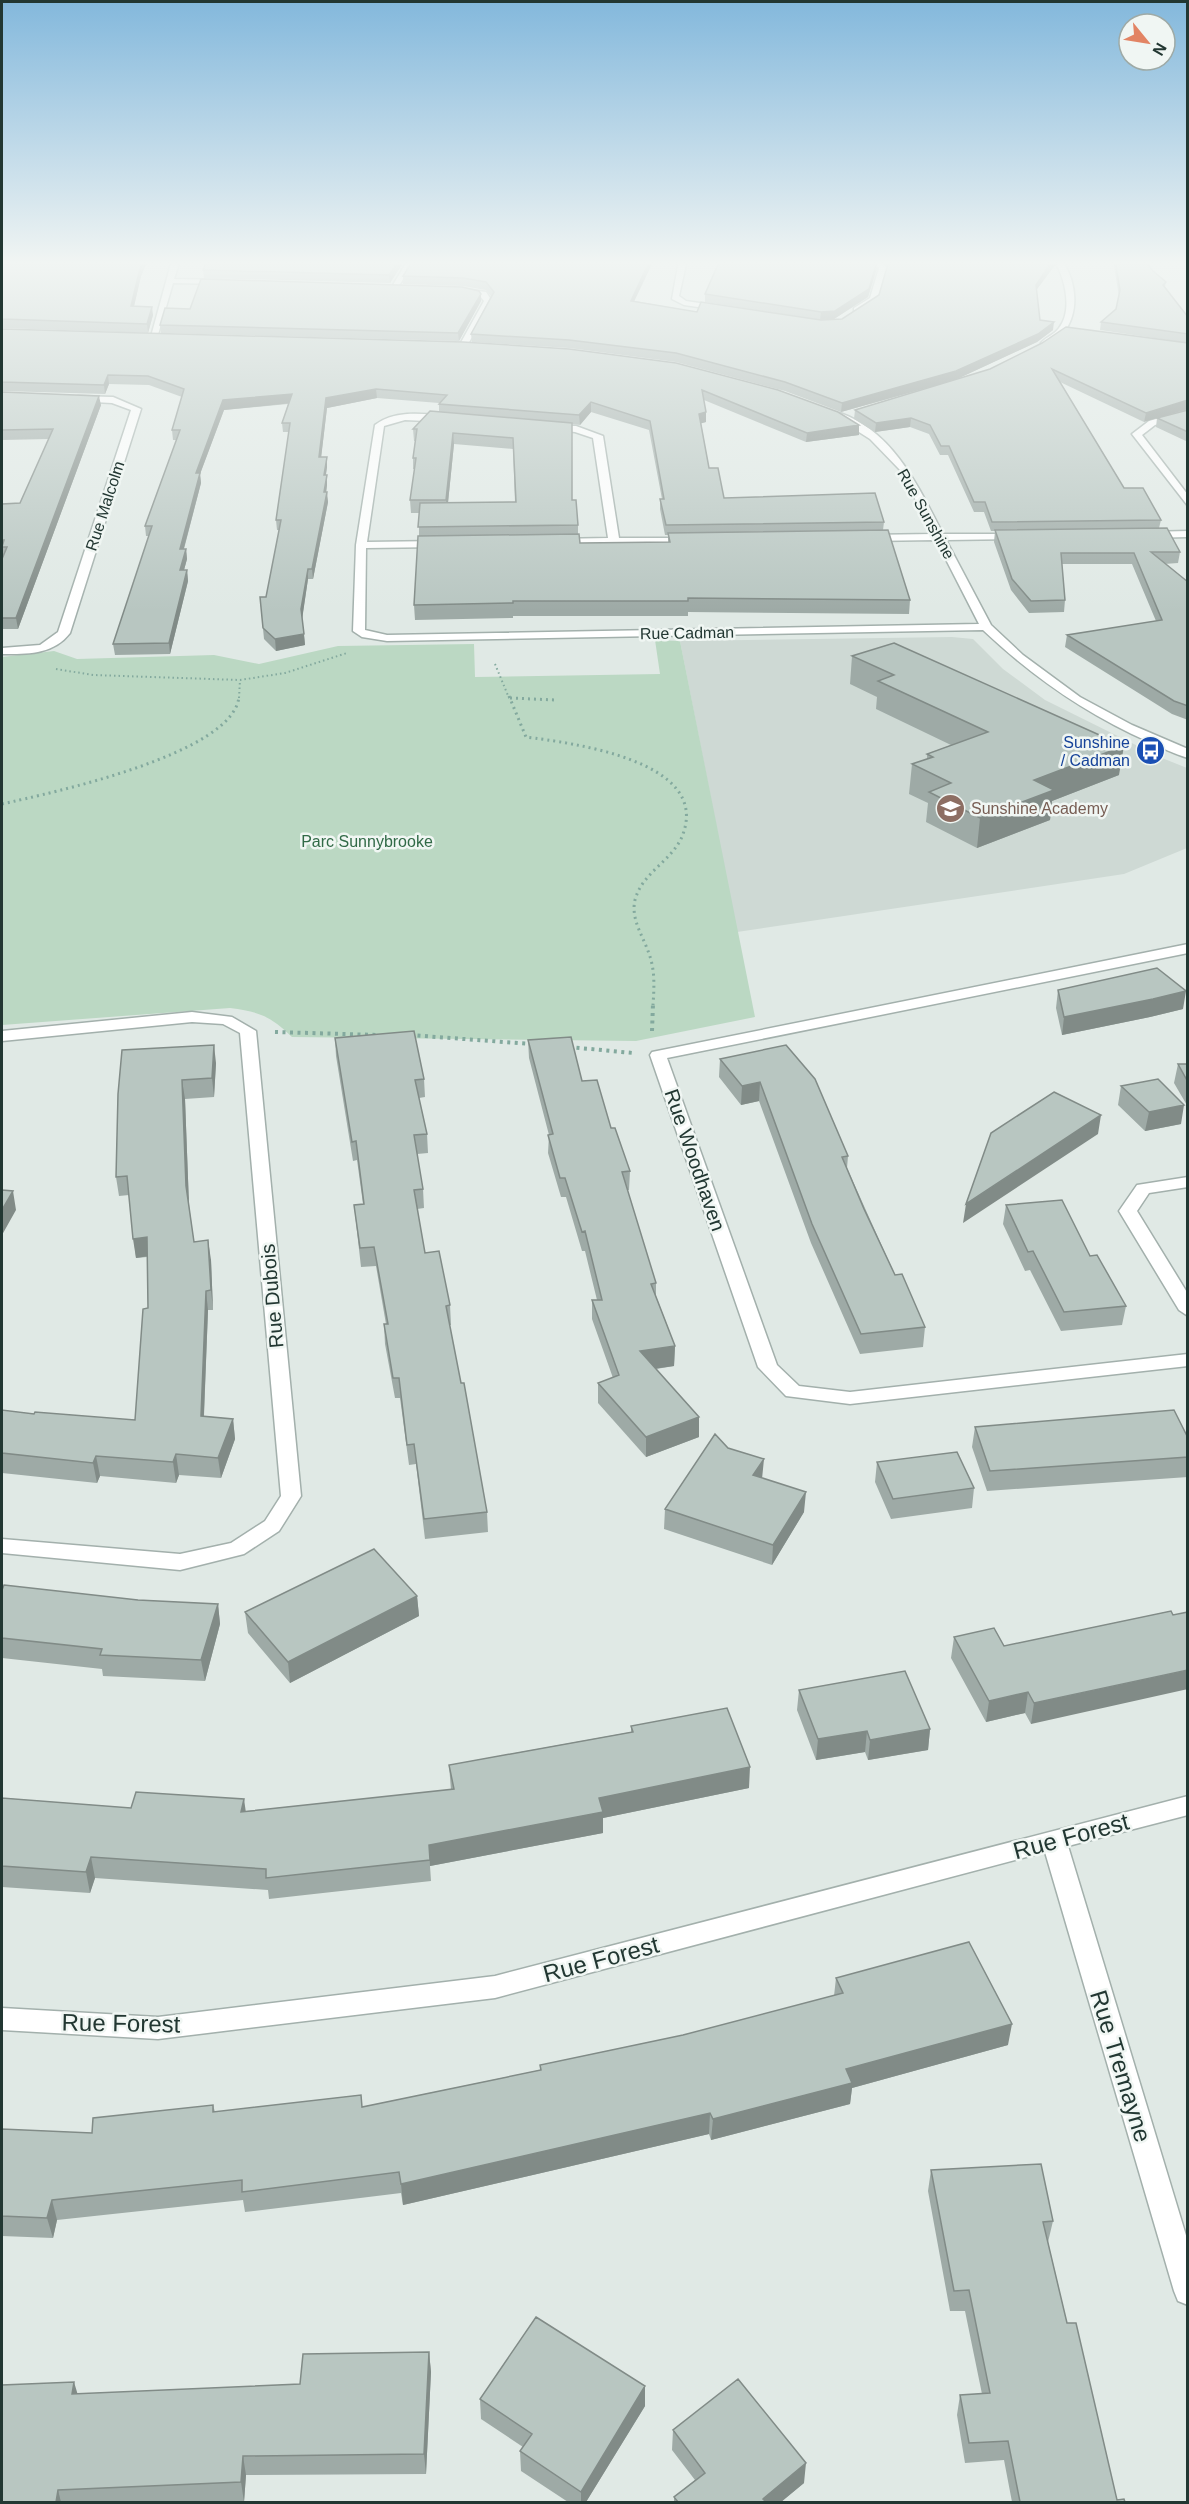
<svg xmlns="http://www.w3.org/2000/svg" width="1189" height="2504" viewBox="0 0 1189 2504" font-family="Arial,sans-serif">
<rect width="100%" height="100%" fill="#e0e9e5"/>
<path fill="#ced9d4" d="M952,637L973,639L1003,669L1045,700L1162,758L1187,768V848L1124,874L737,932L680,641Z"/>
<path fill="#bbd8c3" d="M655,640L680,641L755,1017L636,1041L292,1037C270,1016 260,1012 230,1008L2,1025V657L54,651L77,659L214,655L259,664L338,646L474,644L475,677L660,674Z"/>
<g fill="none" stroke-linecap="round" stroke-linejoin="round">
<defs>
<path id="minor" d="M172,260H180L174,279L224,280L228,282L224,284L173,283L157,338L150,340Z
M408,260H416L396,290H390Z
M679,260H687L679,296L686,301L726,307V311L684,305L672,299Z
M873,260H881L887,268C882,285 878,313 854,312V308L870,298L879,268Z
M1054,260H1062C1081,289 1080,331 1045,346L1041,343C1046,337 1054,335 1059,328C1073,310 1065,278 1054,260Z
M456,288L486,292L492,301L467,346L463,349L459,346L484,301L480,296L453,292Z
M78,396L113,397L141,409L70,633C53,655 27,654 2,654V648L40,645L58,632L131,410L112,403L75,401L73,399Z
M1188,410V416L1155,425L1142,435L1188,495V506L1132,434L1149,421Z
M840,413C894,432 919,488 943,534H1023V538L1019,539L946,540L991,625L1023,655L1080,697L1132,725L1188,749V758C1174,754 1161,747 1149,742C1086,714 1033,677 983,630L387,641L362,637L353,631L356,545L375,425C395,409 426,414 449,416L454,419L449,422L405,420L384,426L367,542L440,541L445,544L440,547L366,548L365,630L387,635L979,624L936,540L867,541L862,538L867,535L933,534L901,471L870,439L837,418L835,416Z
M545,425L576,426L603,436L619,538H692L696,539V543L551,544L550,542L555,539L608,538L593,438L575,432L545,429Z
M1188,531V537L1146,538L1141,535L1146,532Z
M1188,944V953L667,1058L777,1365L799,1386L850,1392L1188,1354V1366L850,1404L786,1396L758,1367L650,1055L652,1052Z
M192,1012L232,1017L256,1031L301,1496L279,1531L244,1554L180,1570L2,1553V1539L180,1554L231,1543L265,1521L281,1496L240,1033L223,1024L192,1022L2,1041V1031Z
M1188,1177V1187L1149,1193L1137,1211L1188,1294V1316L1179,1310L1119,1211L1137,1185Z
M1188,1796V1815L1068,1846L1188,2242V2305L1178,2301L1174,2291L1045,1852L495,1998L158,2039L2,2030V2008L158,2017L495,1976Z"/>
</defs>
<use href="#minor" stroke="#a3b0ac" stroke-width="3"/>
<path stroke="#83a99e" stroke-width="2" stroke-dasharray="1.5 3" stroke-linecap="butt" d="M495,664L509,698
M56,669L93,675L240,680L285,673L347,653
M239,698L240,680"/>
<path stroke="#83a99e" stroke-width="3" stroke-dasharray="2 4" stroke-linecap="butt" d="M509,696L526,737C571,743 710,760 683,834C674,860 642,872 635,900C630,921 646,940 651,960C655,975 654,990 653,1005
M510,698L555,700
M2,804C50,793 235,754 239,696"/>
<path stroke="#83a99e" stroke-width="4" stroke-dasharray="3 4.5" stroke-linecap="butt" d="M652,1031L653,1004
M275,1032L379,1035
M410,1035L531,1044
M569,1047L633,1053"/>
<use href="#minor" fill="#fff" fill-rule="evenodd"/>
</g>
<path fill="#9eaaa6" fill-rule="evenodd" d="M5,260H148L141,276L134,306L153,315L148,333L2,328V265H3Z
M207,260H405L390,283L204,278L203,270Z
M413,260L635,301L697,312L821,320L842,319L879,295L888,267L884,260H1056L1055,265L1036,290L1040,320L1053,330L1037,342L959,378L1188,343L1144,422L1060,382L1124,488L1161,520L1159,528L1180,552L1178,563L1164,564L1188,582V720L1172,714L1065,647L1067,635L1156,621L1132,564H1062L1065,600L1064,612L1029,613L1011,590L994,542L995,531H991L984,512H974L948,455H940L929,434L910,427L875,432L854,419L855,410L934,386L841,412L785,391L676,362L569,348L472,342L471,334L491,296L486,290L463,286L403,284V276Z
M1065,260H1145L1152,270L1166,282L1165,287L1188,317V343L1100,330L1101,322L1116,309L1119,296L1113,261L1067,262Z
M877,268L868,297L834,319L820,320L705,302V294Z
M481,301L459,341L161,333L160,325L190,309Z
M2,329L569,349L859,425V435L806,442L704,400L706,422L701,423L709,468L724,498L884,522L883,530L910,600L909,614L688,612V616H513V618L415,620L414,605L419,536V513H411L410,500L415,469H413V458L415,441H414L413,429L439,412V403L377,398L327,408L321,457H327V467L326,475L327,485L326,492L328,502L313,579H308L302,618L305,645L276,651L264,639L260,597H266L279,530H277L276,520L289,432H283L282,423L288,404L224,410L200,474L201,483L184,549H186L187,559L184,570H187L188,581L170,654L115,655L113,644L149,536H146L145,526L177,440H173L172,430L182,397L149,385L109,384L105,394L2,391ZM591,412L649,430L662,499H660V509L665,535H668V542L580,543L578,534V525L572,500V424L580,425ZM454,444L513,449L515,502L448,503Z
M2,392L101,405L18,629H2V559L3,556L2,551V504L20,503L49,439L2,440Z
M1188,410V442L1156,427L1157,418Z
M852,656L1119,775L1052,801L1050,820L977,848L926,822L928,803L909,794L912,764L927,759V754L951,745L876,709L877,697L850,684Z
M1058,990L1183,1009L1150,1017L1062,1035L1056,1008Z
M335,1038L424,1079L425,1097L419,1098L427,1134L428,1153L417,1154L423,1189L424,1208L417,1209L425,1253L450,1305L451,1325H449L487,1512L488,1532L425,1539L416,1464L409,1465L400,1398H395L385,1344L384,1324H386L376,1266L361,1267L354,1205L363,1204L357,1160L353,1161L336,1056Z
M528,1040L582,1081L611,1128L630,1171L629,1190H627L656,1283V1296L675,1346L674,1366L656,1369L699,1417V1437L646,1457L598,1403V1383L613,1378L592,1319V1300H597L585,1251H582L566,1197H561L548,1153L549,1135L529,1058Z
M786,1045L848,1156L847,1168L895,1275L925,1327L923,1347L860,1354L811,1243L759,1101L741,1105L719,1077L720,1059Z
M216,1063L214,1097L185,1099L189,1205L194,1242L211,1260L213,1310H208L204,1416L233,1419L235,1439L221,1478L179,1475L176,1483L100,1476L97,1483L2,1473V1410L34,1414L135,1420L148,1308L147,1257L136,1258L129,1195L119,1196L116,1177L118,1094Z
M1178,1064H1188V1107L1174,1083Z
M1121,1086L1181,1124L1145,1131L1118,1105Z
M1006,1205L1090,1256L1126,1306L1122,1325L1061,1331L1030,1270L1025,1271L1003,1224Z
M975,1427L1188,1438V1477L987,1491L972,1447Z
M728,1448L762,1478L804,1512L772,1565L664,1529L665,1509Z
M877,1462L974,1488L972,1508L891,1519L875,1482Z
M2,1590L138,1600L218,1604L220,1624L205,1681L103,1676L102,1669L2,1658Z
M417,1596L419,1616L290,1683L248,1633L245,1612Z
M1171,1611L1031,1724L1025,1713L986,1722L951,1658L954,1637L1004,1646Z
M799,1690L930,1729L928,1750L868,1760L865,1752L816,1760L797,1710Z
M631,1726L749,1788L603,1818V1833L430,1866L431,1881L269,1899L268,1890L95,1878L90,1893L2,1887V1798L131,1808L246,1811L451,1790L449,1765L631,1732Z
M836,1978L1008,2045L852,2088L850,2104L711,2140L709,2134L403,2205L401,2193L245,2212L243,2200L57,2220L53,2238L2,2236V2129L92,2133L213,2105L215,2112L361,2095L362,2107L540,2070V2065L683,2035L834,1996Z
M931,2170L1053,2221L1048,2242L1067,2323L1117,2500L1125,2502H1012L1004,2460L965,2463L957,2415L960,2395L982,2394L965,2311H950L928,2191Z
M429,2352L431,2372L426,2474L246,2475L244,2502H2L77,2394L300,2384Z
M645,2386V2406L586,2502H568L521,2471L520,2451L523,2447L481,2419L480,2399Z
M673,2430L804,2483L781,2502H674V2497L695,2480L672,2450Z"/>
<path fill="#818b87" d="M144,260H148L141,276L132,315L131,306L140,268Z
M399,260H405L390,283L389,275Z
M650,260H654L631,308V301Z
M1053,260H1056L1055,265L1035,292L1036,285Z
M877,261V268L868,297L834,319L820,320L821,312Z
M481,294V301L459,341L458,333Z
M152,307L153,315L148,333L147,324Z
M1054,322L1053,330L1037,342L955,380L841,412L842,403Z
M108,375L109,384L105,394L104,385Z
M376,389L377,398L327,408L320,467L319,457L326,398Z
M292,394V403L224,410L200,474L201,483L181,559L180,549L196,473L223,400Z
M99,396L101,405L18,629L16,618Z
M1188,400V409L1144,422L1146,413Z
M591,402V412L580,425L579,415Z
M706,412V422L699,424V414Z
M911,418L910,427L875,432L876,423Z
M859,425V435L806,442L807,433Z
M453,433L454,444L447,512L446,500Z
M327,457V467L324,485V475Z
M327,475V485L325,501L327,492L328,502L313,579L312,569Z
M186,549L187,559L181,581L180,570Z
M308,569V579L302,620L301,609Z
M187,570L188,581L170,654L169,643Z
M304,634L305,645L276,651L275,639Z
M1124,746L1119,775L1052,801L1050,820L977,848L980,818L1034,780Z
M1186,991L1183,1009L1150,1017L1062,1035L1064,1017Z
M214,1045L216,1063L214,1097L212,1078Z
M182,1080L185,1099L189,1205L186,1186Z
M760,1082L759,1101L741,1105L742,1086Z
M1184,1105L1181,1124L1145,1131L1149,1112Z
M1101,1115L1098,1134L963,1223L966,1204Z
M13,1191L16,1210L2,1235V1210Z
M147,1237L149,1256L136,1258L133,1239Z
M208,1240L211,1260L213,1310L211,1290Z
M206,1291L208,1310L203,1436L201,1416Z
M675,1346L674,1366L639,1371L640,1351Z
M699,1417V1437L646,1457V1437Z
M233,1419L235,1439L221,1478L218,1458Z
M176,1454L179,1475L176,1483L173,1462Z
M96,1456L100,1476L97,1483L93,1463Z
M764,1459L762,1479L753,1475Z
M806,1492L804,1512L772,1565L773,1545Z
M417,1596L419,1616L290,1683L288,1662Z
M218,1604L220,1624L205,1681L201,1660Z
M1188,1670V1689L1031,1724L1034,1703Z
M1028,1692L1025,1713L986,1722L989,1701Z
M930,1729L928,1750L868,1760L870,1740Z
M867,1731L865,1752L816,1760L818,1739Z
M750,1767L749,1788L603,1818V1833L430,1866L429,1845L599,1798Z
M244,1799L247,1820L241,1812Z
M91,1857L95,1878L90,1893L86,1872Z
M1012,2024L1008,2045L852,2088L850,2104L711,2140L713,2119L846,2069Z
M710,2113L709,2134L403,2205L401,2184Z
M52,2200L57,2220L53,2238L47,2218Z
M429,2352L431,2372L426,2474L424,2454Z
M74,2382L80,2402L72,2394Z
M645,2386V2406L586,2502H581V2492Z
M243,2456L246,2475L244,2502L241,2482Z
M806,2463L804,2483L781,2502H763V2499Z
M58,2490L61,2502H56Z"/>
<path fill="#b8c6c1" stroke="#818b87" stroke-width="1.5" d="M5,260H144L140,268L131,306L152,307L147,324L2,319V265H3Z
M207,260H399L389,275L203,270Z
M413,260H650L631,301L697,312L701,302L821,320L842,319L879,295L889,260H1053L1036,285L1040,320L1054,322L1038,334L956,371L842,403L785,382L676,353L569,340L471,334L494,292L486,282L463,278L403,276Z
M720,260H877V261L869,289L835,311L821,312L705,294Z
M1115,260H1145L1152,270L1166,282L1163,285L1188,317V334L1101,322L1116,309L1120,290Z
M201,279L462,287L479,291L481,294L458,333L160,325L165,308L190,309Z
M1066,327L1188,343V400L1146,413L1052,369L1124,488H1143L1161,520L992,522L985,502H974L949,446H941L930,425L911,418L876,423L855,410L990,369L1042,343Z
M2,329L463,342L569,349L676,363L778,390L838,412L859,425L807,433L702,390L706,412L699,414L709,468H718L724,498L875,493L884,522L666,525L660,499H664L650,421L591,402L579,415L439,404L447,395L376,389L326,398L319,457H327L324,475H327L324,492H327L312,569H308L301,609L304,634L275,639L263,628L260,597H266L281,520H276L290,423H282L292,394L223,400L196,473H200L180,549H186L180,570H187L169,643L113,644L152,526H145L180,430H172L184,389L148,376L108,375L104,385L2,382Z
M2,392L99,396L16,618H2V559L7,547H2L4,540H2V504L20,503L53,429L2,430Z
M1188,410V432L1157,418Z
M430,411L572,423V500H576L578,525L418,527L420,503L516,502L513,438L453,433L446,500H410L416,458H413L417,429H413Z
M1167,528L1180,552H1151L1188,582V706L1174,701L1067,635L1162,620L1134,553H1061L1065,600L1031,601L1012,579L995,530Z
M888,530L910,600L688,598V601H513V603L414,605L418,536L579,534L580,543L670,542L668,533Z
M894,643L1124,746L1034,780L1054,790L980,818L929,792L951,783L912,764L933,757L927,754L988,732L878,681L894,675L852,656Z
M1157,968L1186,991L1153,999L1064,1017L1058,990Z
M414,1031L424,1079L415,1080L427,1134L414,1135L423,1189L414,1190L425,1253L439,1251L450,1305L446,1306L461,1383H464L487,1512L424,1519L414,1444L407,1445L399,1378H393L384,1324H388L374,1247L360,1248L354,1205L364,1204L356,1141L352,1142L335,1038Z
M571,1037L582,1081L597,1080L611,1128H615L630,1171L622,1172L656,1283L651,1284L675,1346L640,1351L699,1417L646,1437L598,1383L619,1375L592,1300H602L585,1231L582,1232L565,1178H560L548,1135L553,1134L528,1040Z
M214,1045L212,1078L182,1080L186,1186L194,1242L208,1240L211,1290L206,1291L201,1416L233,1419L218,1458L176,1454L173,1462L96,1456L93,1463L2,1453V1410L34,1414L35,1412L135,1420L143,1309L148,1308L147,1237L133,1239L127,1176L116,1177L118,1094L122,1050Z
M786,1045L815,1079L848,1156L842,1157L864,1209L895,1275L902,1274L925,1327L861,1334L812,1224L760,1082L742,1086L720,1059Z
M1178,1064H1188V1082Z
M1158,1079L1184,1105L1149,1112L1121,1086Z
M1054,1092L1101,1115L966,1204L991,1133Z
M2,1190L13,1191L2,1210Z
M1062,1200L1090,1256L1097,1255L1126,1306L1064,1312L1033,1251L1028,1252L1006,1205Z
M1174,1410L1188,1438V1457L990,1471L975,1427Z
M715,1434L728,1448L764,1459L753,1475L806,1492L773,1545L665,1509Z
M957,1452L974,1488L893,1499L877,1462Z
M374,1549L417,1596L288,1662L245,1612Z
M4,1585L138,1600L218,1604L201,1660L100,1655L102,1649L2,1638V1590Z
M1171,1611L1173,1615L1188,1612V1670L1034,1703L1028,1692L989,1701L954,1637L994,1628L1004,1646Z
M905,1671L930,1729L870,1740L867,1731L818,1739L799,1690Z
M727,1708L750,1767L599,1798L603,1812L429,1845L430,1860L266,1878V1869L91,1857L86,1872L2,1866V1798L131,1808L136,1792L244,1799L241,1812L454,1789L449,1765L633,1732L631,1726Z
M969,1942L1012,2024L846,2069L852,2083L713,2119L710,2113L401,2184L399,2172L242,2192V2180L52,2200L47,2218L2,2216V2129L92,2133L93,2118L213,2105V2112L361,2095L362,2107L541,2070L540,2065L683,2035L843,1993L836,1978Z
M1041,2164L1053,2221L1043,2222L1067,2323H1076L1117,2500L1124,2499L1125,2502H1020L1008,2441L969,2443L960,2395L990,2393L969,2290L954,2291L931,2170Z
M536,2317L645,2386L581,2492L520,2451L532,2434L480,2399Z
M429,2352L424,2454L243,2456L241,2482L58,2490L56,2502H2V2385L74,2382L72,2394L300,2384L303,2354Z
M738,2379L806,2463L763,2499L766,2502H678L674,2497L705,2473L673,2430Z"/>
<linearGradient id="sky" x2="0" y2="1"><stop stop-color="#83b8dc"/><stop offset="0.43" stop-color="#f1f5f3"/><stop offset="1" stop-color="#f1f5f3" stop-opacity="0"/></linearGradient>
<rect width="1189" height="611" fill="url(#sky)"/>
<defs>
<symbol id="bus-disc" viewBox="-11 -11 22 22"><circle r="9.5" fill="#1a4fb4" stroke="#f0f6f3"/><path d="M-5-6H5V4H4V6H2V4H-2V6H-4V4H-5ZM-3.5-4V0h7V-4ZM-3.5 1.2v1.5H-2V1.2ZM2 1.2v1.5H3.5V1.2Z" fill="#fff"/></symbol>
<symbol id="school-disc" viewBox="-11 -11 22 22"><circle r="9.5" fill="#8d6e63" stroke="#f0f6f3"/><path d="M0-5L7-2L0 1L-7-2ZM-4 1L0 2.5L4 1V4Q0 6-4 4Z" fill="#fff"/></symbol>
</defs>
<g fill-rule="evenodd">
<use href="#bus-disc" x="1134" y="734" width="33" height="33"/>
<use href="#school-disc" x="934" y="792" width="33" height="33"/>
</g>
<g text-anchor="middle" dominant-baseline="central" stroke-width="5" stroke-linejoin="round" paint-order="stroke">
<g font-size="16" fill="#223732" stroke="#f0f6f3">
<text transform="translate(105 506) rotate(-72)">Rue Malcolm</text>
<text transform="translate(926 514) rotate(61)">Rue Sunshine</text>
<text transform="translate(687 633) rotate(-1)">Rue Cadman</text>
</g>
<g font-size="16" fill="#164399" stroke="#f0f6f3" text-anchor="end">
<text x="1130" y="742">Sunshine<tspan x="1130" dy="18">/ Cadman</tspan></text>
</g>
<g font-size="16" fill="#785e54" stroke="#f0f6f3" text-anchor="start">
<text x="971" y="808">Sunshine Academy</text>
</g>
<g font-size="16" fill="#316a47" stroke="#f0f6f3">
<text x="367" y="841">Parc Sunnybrooke</text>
</g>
<g font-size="20" fill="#223732" stroke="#f0f6f3">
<text transform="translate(695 1160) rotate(71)">Rue Woodhaven</text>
<text transform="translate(272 1296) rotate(-95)">Rue Dubois</text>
</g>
<g font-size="24" fill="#223732" stroke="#f0f6f3">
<text transform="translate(1071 1836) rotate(-15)">Rue Forest</text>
<text transform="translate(601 1959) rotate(-15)">Rue Forest</text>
<text transform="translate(121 2023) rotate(1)">Rue Forest</text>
<text transform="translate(1121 2066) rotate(73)">Rue Tremayne</text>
</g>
</g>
<rect width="1189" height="2504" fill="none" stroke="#223732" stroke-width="6"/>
<g transform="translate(1147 42) rotate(120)"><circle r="28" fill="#f0f6f3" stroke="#9eaaa6" stroke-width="1.5"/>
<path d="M0-4.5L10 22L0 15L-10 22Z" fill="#e28464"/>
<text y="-9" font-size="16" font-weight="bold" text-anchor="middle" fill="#223732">N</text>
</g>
</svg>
